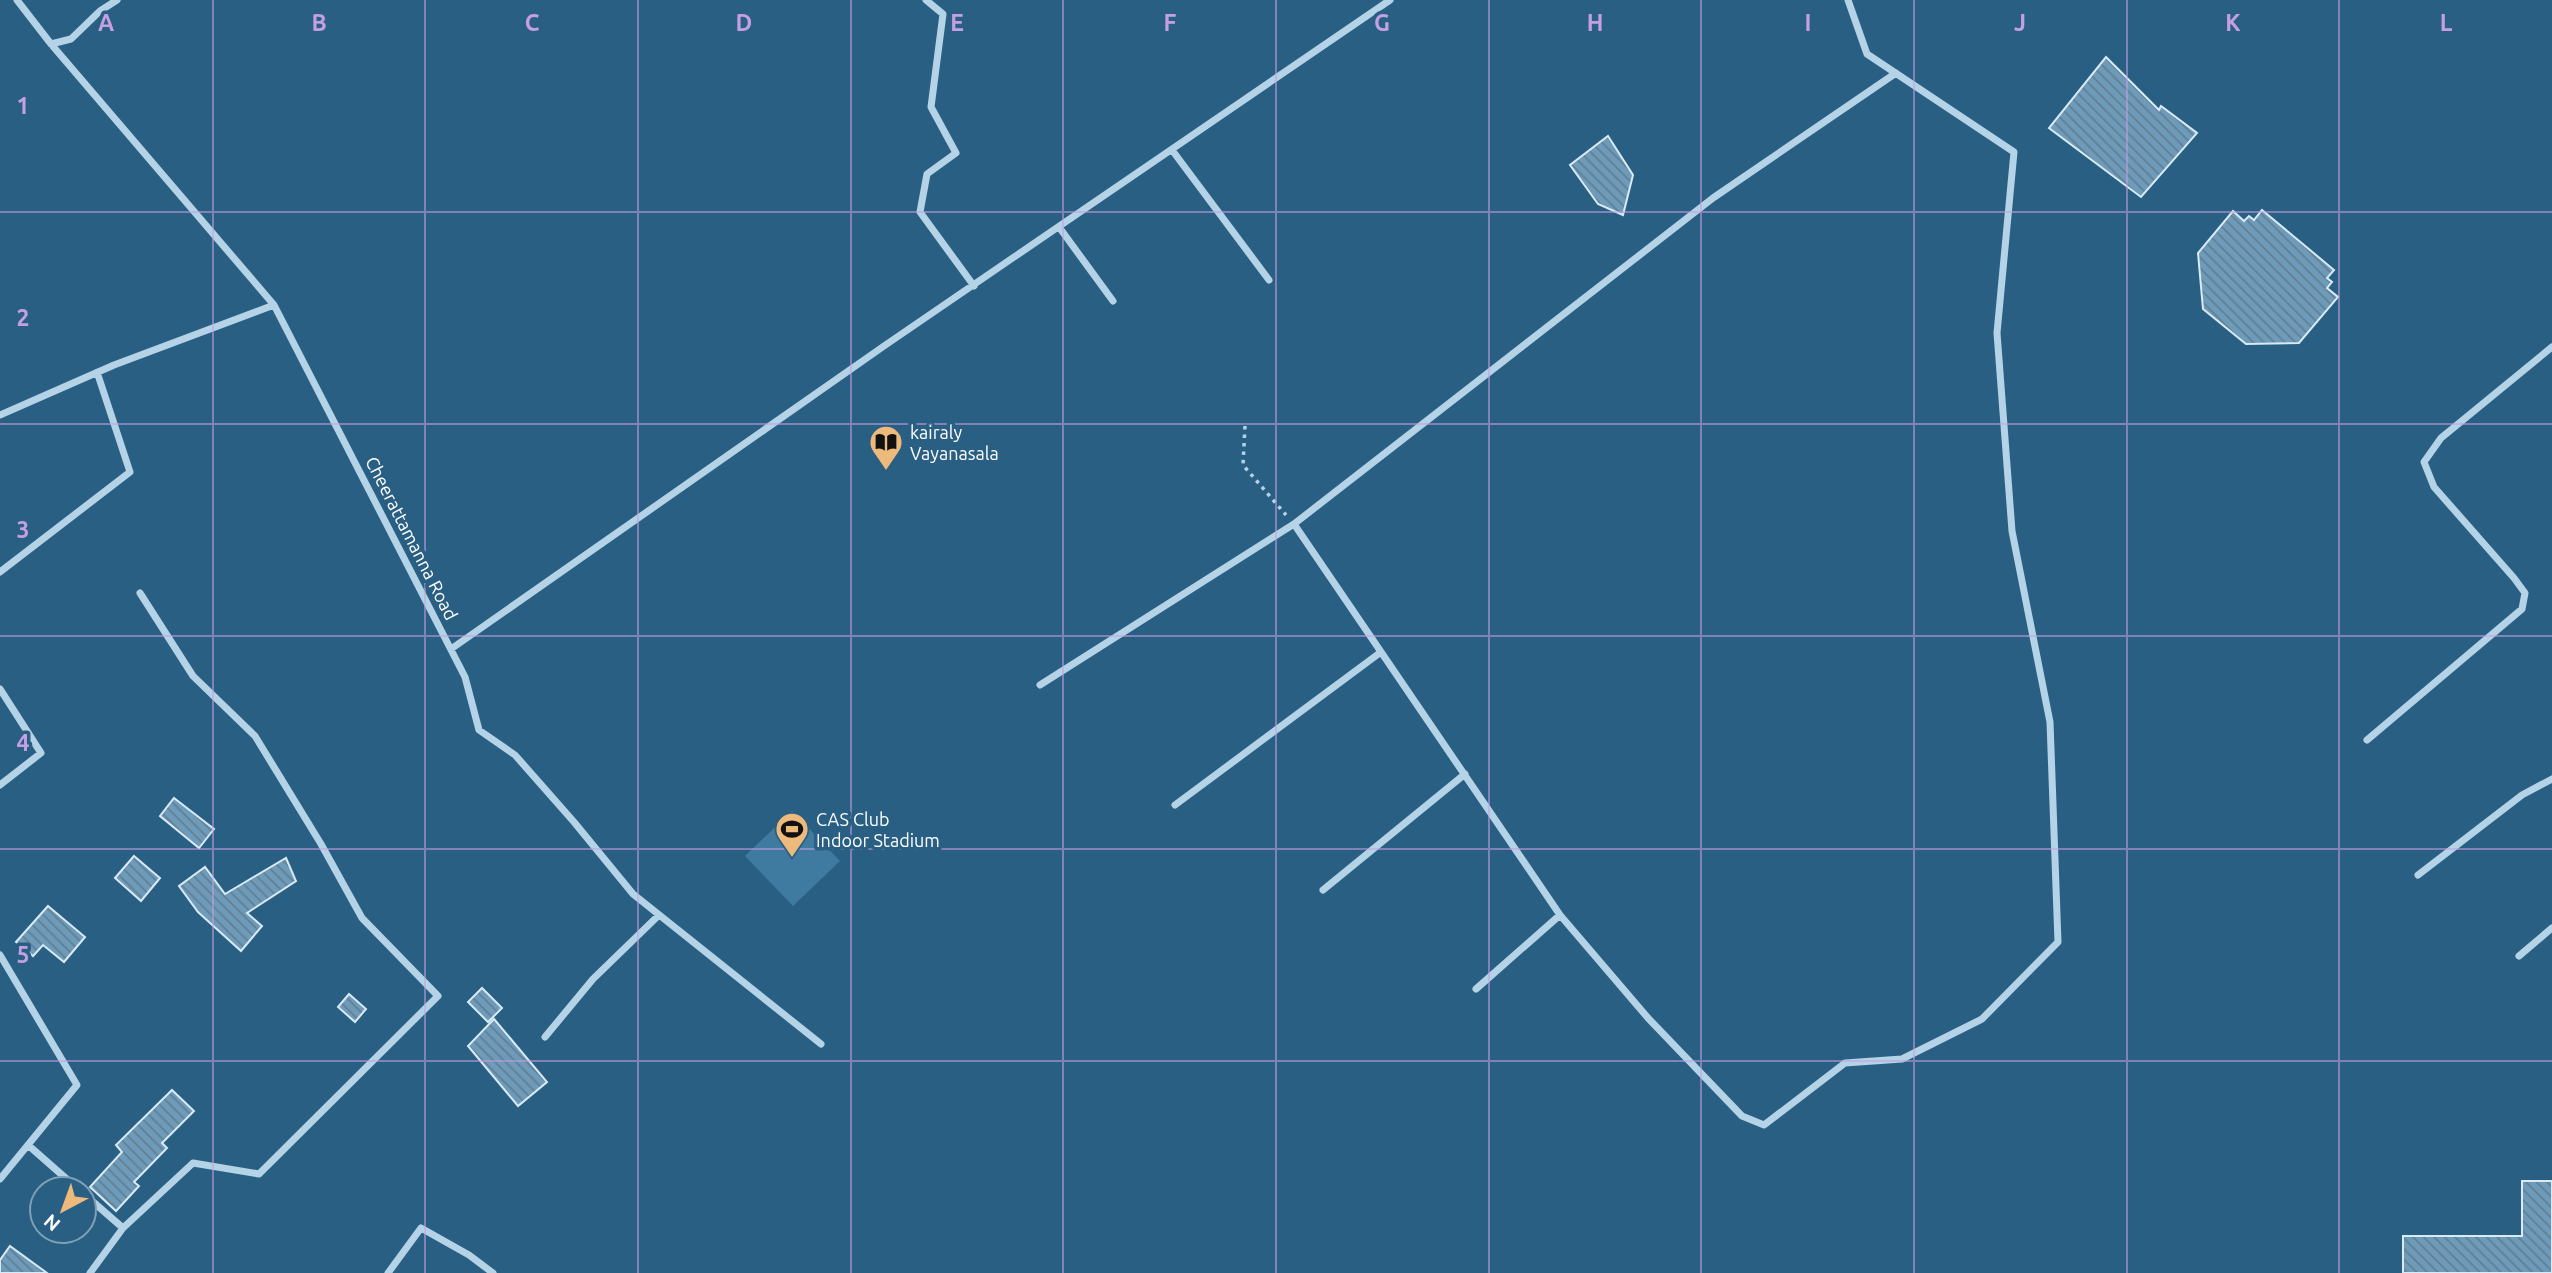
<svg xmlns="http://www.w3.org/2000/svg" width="2552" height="1273" viewBox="0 0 2552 1273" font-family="Ubuntu,sans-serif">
<defs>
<pattern id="building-back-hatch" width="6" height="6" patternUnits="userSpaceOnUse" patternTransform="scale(1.75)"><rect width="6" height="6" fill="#6d9bb9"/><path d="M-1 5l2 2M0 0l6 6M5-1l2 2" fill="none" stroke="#617f93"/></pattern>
</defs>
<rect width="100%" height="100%" fill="#2a5f84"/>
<path fill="#3f7aa0" d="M792,811L840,861L793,906L745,856Z"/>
<path fill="url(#building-back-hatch)" stroke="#d7eaf6" stroke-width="2" d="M2106,57L2159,110L2161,106L2197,133L2141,197L2049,128Z
M1608,136L1633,175L1623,215L1598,204L1570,165Z
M2262,210L2334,270L2327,278L2332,282L2327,288L2338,297L2299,343L2246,344L2203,309L2198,253L2233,211L2244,221L2249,216L2254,220Z
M174,798L214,829L199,848L160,816Z
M134,856L160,878L141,901L115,878Z
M286,858L296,881L247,913L262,926L241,951L198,912L179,886L205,867L225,894Z
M48,906L85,937L64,962L43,945L33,956L16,942Z
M482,988L502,1008L488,1022L468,1002Z
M349,994L366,1009L355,1022L338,1007Z
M494,1019L547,1082L518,1106L468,1046Z
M172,1090L194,1111L162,1143L167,1148L134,1182L139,1186L116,1211L90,1187L122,1152L116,1145Z
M2522,1181H2552V1273H2403V1236H2522Z
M10,1246L47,1273H0V1260Z"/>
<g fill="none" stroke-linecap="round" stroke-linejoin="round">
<path stroke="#b4d3e7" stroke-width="3.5" stroke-dasharray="3.5 5" stroke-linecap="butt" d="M1245,426L1243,465L1286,515"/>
<path stroke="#b4d3e7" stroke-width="7" d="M17,0L51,44L274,305L465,677L479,730L515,755L574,822L633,894L821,1044
M926,0L943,14L931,107L956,153L927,174L920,212L974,286
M51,44L71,39L100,11L117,0
M1172,150L1269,280
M1059,227L1113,301
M0,415L114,365L274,305
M0,572L130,472L97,372
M451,649L884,346L1390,0
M1040,685L1294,524
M0,689L41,753L0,785
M2367,740L2522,609L2525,593L2514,578L2434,487L2424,462L2441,438L2552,347
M1175,805L1381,652
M2418,875L2522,795L2552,779
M1323,890L1465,774
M1560,915L1648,1018L1742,1116L1764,1125L1845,1063L1902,1059L1982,1019L2058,942L2050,722L2012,531L1997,333L2014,152L1867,54L1848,0
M0,955L77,1085L0,1179
M2519,956L2552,928
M1476,989L1560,915L1294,524L1713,198L1896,73
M545,1037L593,979L659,915
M28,1145L78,1189
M84,1194L123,1228L90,1273
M123,1228L193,1163L259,1174L438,996L362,918L321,844L255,736L193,676L140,593
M388,1273L421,1228L469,1255L493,1273"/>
</g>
<path fill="none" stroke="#c4a0e2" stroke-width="2" stroke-opacity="0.55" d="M213,0V1273M425,0V1273M638,0V1273M851,0V1273M1063,0V1273M1276,0V1273M1489,0V1273M1701,0V1273M1914,0V1273M2127,0V1273M2339,0V1273M0,212H2552M0,424H2552M0,636H2552M0,849H2552M0,1061H2552"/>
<defs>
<symbol id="library-pin" viewBox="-11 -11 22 30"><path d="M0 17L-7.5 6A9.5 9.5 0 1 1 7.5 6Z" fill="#edba7b" stroke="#2a5f84"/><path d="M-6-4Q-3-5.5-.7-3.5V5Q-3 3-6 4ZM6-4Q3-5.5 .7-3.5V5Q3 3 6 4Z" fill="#111"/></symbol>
<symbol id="stadium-pin" viewBox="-11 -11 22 30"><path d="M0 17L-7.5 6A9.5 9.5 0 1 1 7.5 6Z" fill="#edba7b" stroke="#2a5f84"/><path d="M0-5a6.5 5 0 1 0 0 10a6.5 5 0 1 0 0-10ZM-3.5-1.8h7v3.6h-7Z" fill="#111"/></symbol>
</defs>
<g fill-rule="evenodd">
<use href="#library-pin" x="867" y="423" width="38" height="52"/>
<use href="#stadium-pin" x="773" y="810" width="38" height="52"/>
</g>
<g text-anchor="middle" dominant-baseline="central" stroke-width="7" stroke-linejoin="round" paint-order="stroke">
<g font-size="18" fill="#fff" stroke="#2a5f84" text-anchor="start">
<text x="910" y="432">kairaly<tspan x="910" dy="21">Vayanasala</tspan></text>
<text x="816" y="819">CAS Club<tspan x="816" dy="21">Indoor Stadium</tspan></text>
</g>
<g font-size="18" fill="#fff" stroke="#2a5f84">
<text transform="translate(412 538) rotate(63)">Cheerattamanna Road</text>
</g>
</g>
<g font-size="23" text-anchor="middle" font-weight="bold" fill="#c4a0e2" stroke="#2a5f84" stroke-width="7" stroke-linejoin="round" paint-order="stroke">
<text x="106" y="31">A</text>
<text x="319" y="31">B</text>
<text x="532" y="31">C</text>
<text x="744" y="31">D</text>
<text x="957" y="31">E</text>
<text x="1170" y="31">F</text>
<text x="1382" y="31">G</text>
<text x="1595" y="31">H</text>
<text x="1808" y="31">I</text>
<text x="2020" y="31">J</text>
<text x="2233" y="31">K</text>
<text x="2446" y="31">L</text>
<text x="23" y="114">1</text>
<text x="23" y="326">2</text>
<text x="23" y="538">3</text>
<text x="23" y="751">4</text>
<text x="23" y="963">5</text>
</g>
<g transform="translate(63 1210) rotate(221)"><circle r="33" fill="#2a5f84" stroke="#7f9fb5" stroke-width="2"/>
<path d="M0-5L12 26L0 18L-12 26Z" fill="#edba7b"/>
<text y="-10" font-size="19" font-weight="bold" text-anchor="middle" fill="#ffffff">N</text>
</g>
</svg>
